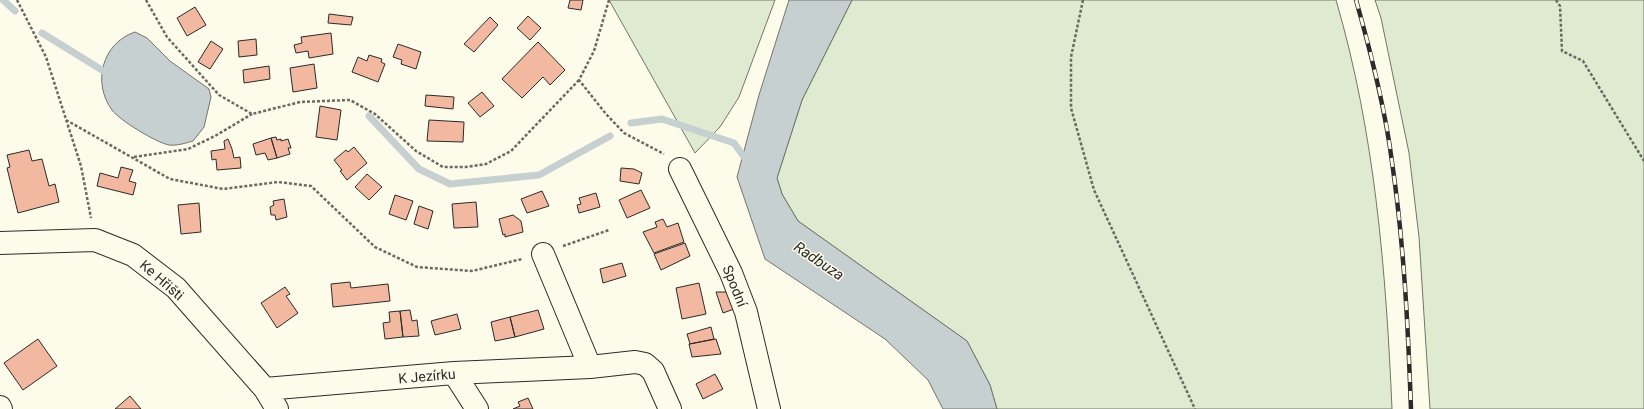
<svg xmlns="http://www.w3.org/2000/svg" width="1644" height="409" viewBox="0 0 1644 409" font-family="Roboto,sans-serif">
<rect width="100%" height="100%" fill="#fdfbea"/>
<path fill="#deebd1" stroke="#74746e" d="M609,0H775L739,97L720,127L695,153Z
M852,0H1336C1375,133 1386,271 1392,409H997L990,385L967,341L798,221L782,194L777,178L802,100Z
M1375,0H1644V409H1430L1419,237L1409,153L1381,18Z"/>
<path fill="#c7d0d0" stroke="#74746e" d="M789,0H852L802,100L777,178L782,194L798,221L967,341L990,385L997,409H943L928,380L885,339L765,259L737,177L759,95Z
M135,32L147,38L170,61L209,89L211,97L204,127L193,141C186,143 177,146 169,145C157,143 119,120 112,110C92,83 102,43 135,32Z"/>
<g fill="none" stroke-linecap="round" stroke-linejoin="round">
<path stroke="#c7d0d0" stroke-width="7" d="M3,0L15,11
M42,33L110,75
M369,116L419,169L450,184L539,175L610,136
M631,123L662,119L734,143L747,161"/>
</g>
<path fill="#f2b8a0" stroke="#2b2b2b" d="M570,0H583L581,10L568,8Z
M195,7L206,25L187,36L177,18Z
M329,14L353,17L351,25L328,23Z
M528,16L541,28L530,40L517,28Z
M490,17L498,25L474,52L464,44Z
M331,33L333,54L309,58L308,51L296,53L294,45L302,43L301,37Z
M256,39L257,55L239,57L238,41Z
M211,41L223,49L210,69L198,62Z
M538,42L565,70L550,85L543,77L522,98L502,79Z
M398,44L421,52L416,69L401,64L402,60L393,57Z
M369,55L382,59L381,62L385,64L378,82L352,72L358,57L367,61Z
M314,64L317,88L293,92L290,68Z
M269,66L270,79L244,83L243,70Z
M482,92L494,106L480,117L468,103Z
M426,95L454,97L453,109L425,106Z
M320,106L341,110L337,140L316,137Z
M429,120L464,122L463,142L427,141Z
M276,137L277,140L281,139V141L288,139L291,148H288L290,154L277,158L271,138Z
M271,138L277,158L268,160L265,153L256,155L253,144Z
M228,139L232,149L234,158L240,157L241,168L217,170L216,159L212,160L211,151L225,149L224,141Z
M354,147L367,163L347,180L340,171L342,170L334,160L346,150L348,152Z
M29,150L32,161L42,159L49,186L55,184L59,202L18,213L7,168L10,167L7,155Z
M121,167L133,170L129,181L136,183L133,195L97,186L100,173L118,178Z
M621,168L634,169L642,173L639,184L620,181Z
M367,174L382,187L369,200L355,187Z
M641,190L650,208L627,218L619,200Z
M542,191L549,206L527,213L521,199Z
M596,193L600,207L579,213L577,205L581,204L579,198Z
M395,195L413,201L406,220L389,214Z
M284,199L287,217L276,220L275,215H271L270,207L274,205L273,201Z
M476,202L478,227L454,228L452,204Z
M199,203L201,232L181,234L178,205Z
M419,206L433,211L428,229L414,224Z
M513,215L521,221L523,232L505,237V234L503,235L499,219Z
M663,219L667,227L678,223L684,242L654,253L643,232L657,227L655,222Z
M685,243L690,256L661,270L654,254Z
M622,263L626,276L603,283L600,269Z
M350,282L351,288L388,284L390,301L333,307L331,284Z
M699,283L706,314L682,319L676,288Z
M285,287L290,294L286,296L298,313L277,328L261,303Z
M716,292H728L734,309L723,313Z
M410,310L412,321L417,320L419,336L403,337L400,311Z
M538,310L544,329L515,337L510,317Z
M400,311L403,337L385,339L383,323L390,322L389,312Z
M457,314L461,329L435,335L431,321Z
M510,317L515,337L495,341L491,322Z
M711,327L714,339L690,344L687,334Z
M38,339L57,366L23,390L4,363Z
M716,339L721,354L692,357L689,344Z
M715,374L723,389L703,399L696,384Z
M130,396L141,409H115Z
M528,398L533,409H513L520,406L518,402Z"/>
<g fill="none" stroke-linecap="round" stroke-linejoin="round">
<defs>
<path id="minor" d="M680,169L731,273L746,312L769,409
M0,243L95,240L133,255L176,288L265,389L277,409
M543,254L590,367
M454,373L477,409
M265,389L454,373L590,367L635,362L645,364L653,371L670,409
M0,407L1,409"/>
</defs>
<use href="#minor" stroke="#2b2b2b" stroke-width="24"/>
<path stroke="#6a6964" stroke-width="2.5" stroke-dasharray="3 2" stroke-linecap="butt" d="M17,0L46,57L81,166L91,218
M146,0L167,37L219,95L252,114L300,102L350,100L375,114L416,151L443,167H466L486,164L511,151L579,80
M609,0L594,51L579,80L606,114L624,133L664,154
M1083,0L1071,57V108L1094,190L1195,409
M1556,0L1560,6L1562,51L1583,61L1644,161
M66,120L170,179L223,189L278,182L311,186L375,247L417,267L472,271L522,259
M134,157L188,149L215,136L252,114
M563,246L609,230"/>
<use href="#minor" stroke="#fdfbea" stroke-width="22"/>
<defs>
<path id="rail" d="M1356,0C1371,53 1385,107 1392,162C1404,244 1408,326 1411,409"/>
</defs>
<use href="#rail" stroke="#2b2b2b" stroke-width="4.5"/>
<use href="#rail" stroke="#fdfbea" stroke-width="3" stroke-dasharray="9" stroke-linecap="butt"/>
</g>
<g text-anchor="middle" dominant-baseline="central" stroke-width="3" stroke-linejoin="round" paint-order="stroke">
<g font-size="14" fill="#2b2b2b" stroke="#fdfbea">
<text transform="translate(162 280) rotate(41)">Ke Hřišti</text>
<text transform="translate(735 286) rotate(68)">Spodní</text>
<text transform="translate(427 376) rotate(-5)">K Jezírku</text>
</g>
<g font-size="15" font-style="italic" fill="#2b2b2b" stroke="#fdfbea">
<text transform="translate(819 261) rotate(34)">Radbuza</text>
</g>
</g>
</svg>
